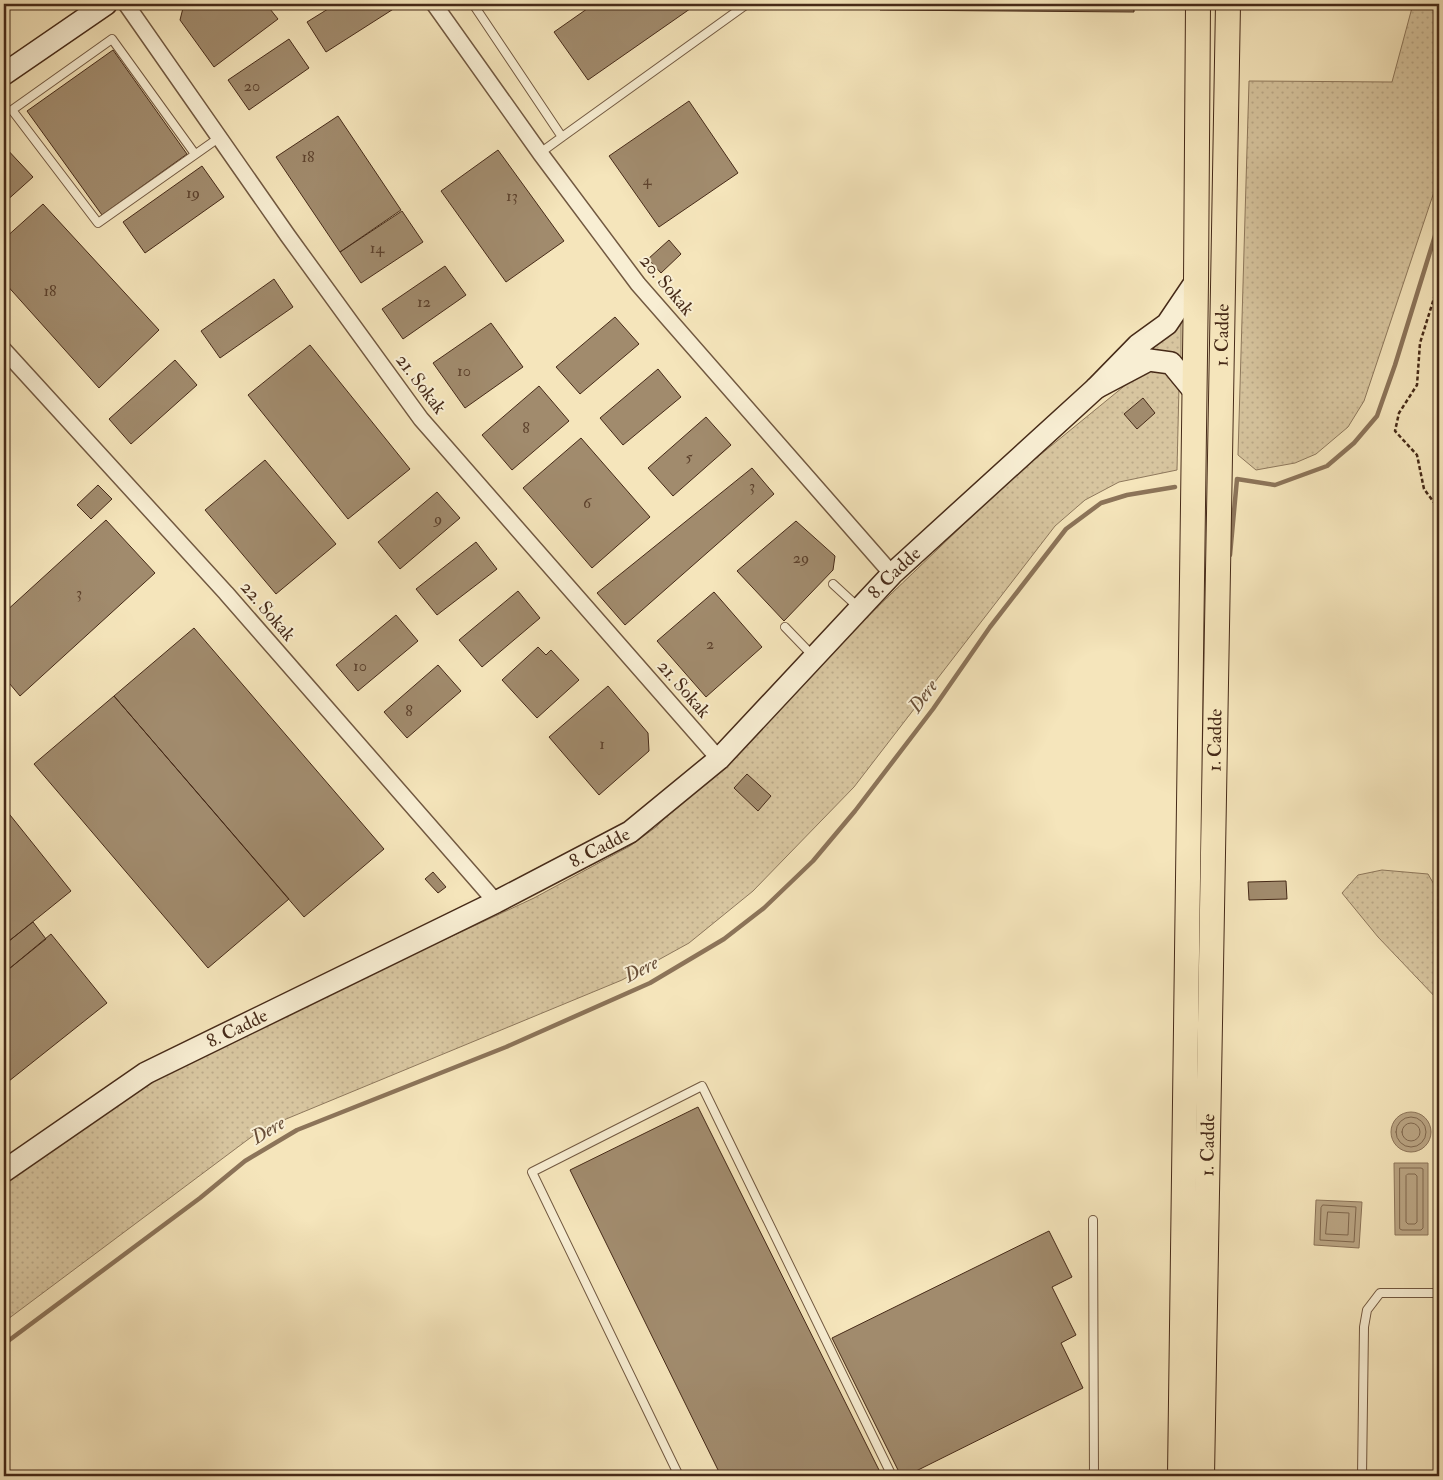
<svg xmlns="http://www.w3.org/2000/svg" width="1443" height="1480" viewBox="0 0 1443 1480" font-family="'IM FELL Double Pica',serif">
<defs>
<pattern id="grass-dots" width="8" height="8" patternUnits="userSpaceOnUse" patternTransform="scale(1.25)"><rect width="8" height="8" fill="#d7c59f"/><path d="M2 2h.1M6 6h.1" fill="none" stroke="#baa988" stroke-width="1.8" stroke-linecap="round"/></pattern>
</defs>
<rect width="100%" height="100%" fill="#f5e5bb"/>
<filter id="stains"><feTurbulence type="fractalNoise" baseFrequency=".004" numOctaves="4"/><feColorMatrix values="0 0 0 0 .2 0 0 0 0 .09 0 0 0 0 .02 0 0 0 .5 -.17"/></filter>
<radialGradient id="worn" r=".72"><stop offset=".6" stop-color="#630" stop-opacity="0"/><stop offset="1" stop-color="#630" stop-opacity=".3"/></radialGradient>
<path fill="url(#grass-dots)" stroke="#8e785c" d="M1413,4H1439V177L1364,401L1348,427L1316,454L1295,463L1256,470L1238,455L1249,81L1392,82Z
M1181,323V362L1144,352Z
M1161,369L1171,376L1179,386L1177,470L1119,482L1085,500L1055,526L854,787L753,891L689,943L622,980L262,1129L4,1322V1182L147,1078L534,898L630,846L656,827L702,782L793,688L1013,477L1139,374L1147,370Z
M1382,870L1428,874L1439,893V1001L1378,937L1342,893L1358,875Z"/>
<path fill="#baa584" stroke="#8c7459" d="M1391 1132a20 20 0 1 1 40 0a20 20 0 1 1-40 0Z
M1394,1163H1428V1235H1395Z
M1316,1200L1362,1202L1359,1248L1314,1245Z"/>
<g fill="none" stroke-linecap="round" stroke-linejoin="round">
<path stroke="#80684e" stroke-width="1" d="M1396 1132a15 15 0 1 1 30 0a15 15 0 1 1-30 0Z
M1402 1132a9 9 0 1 1 18 0a9 9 0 1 1-18 0Z
M1400,1168H1421L1423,1169V1228L1421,1230H1402L1400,1229Z
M1408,1174H1415L1417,1176V1222L1415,1224H1408L1406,1222V1176Z
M1323,1205L1356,1207L1354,1242L1320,1240L1321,1208Z
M1328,1212L1349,1213L1348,1235L1326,1234Z"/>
<path stroke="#8c7459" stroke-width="4.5" d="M1230,555L1237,479L1275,485L1327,466L1354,443L1377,416L1395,365L1439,223
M4,1344L200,1198L245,1161L297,1130L506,1047L650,983L724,939L764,908L813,861L855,811L933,709L990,627L1066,529L1101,503L1127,495L1175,487"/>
</g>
<path fill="#a18b6d" stroke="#462a18" d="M184,4H266L278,19L214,67L180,20Z
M336,4H392L395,8L326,52L307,22Z
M594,4H697L588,80L554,32Z
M880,4H1134V12L880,10Z
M289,39L309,68L249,110L228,80Z
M113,50L187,154L102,215L27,111Z
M689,101L738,173L659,227L609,156Z
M338,116L401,210L340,252L276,157Z
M4,146L33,177L4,203Z
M498,150L564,241L506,282L441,191Z
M202,166L224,197L145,253L123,222Z
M43,204L159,330L99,388L4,282V239Z
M402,211L423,242L361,283L340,252Z
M669,240L681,254L661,273L648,259Z
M445,266L466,295L403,339L382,309Z
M274,279L293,307L220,358L201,331Z
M615,317L639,344L580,394L556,367Z
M491,323L523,367L465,408L433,363Z
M310,345L410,469L348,519L248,395Z
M175,360L197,385L131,444L109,419Z
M658,369L681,397L623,445L600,418Z
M539,386L569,421L512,470L482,435Z
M1143,398L1155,413L1137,429L1124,414Z
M706,417L731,445L673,496L648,468Z
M581,438L650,517L592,568L523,488Z
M265,460L336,544L276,594L205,510Z
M752,468L774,494L625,625L597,593Z
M98,485L112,499L91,519L77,505Z
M437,492L460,518L400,569L378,542Z
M106,520L155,573L20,696L4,677V613Z
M796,521L835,556L833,570L784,621L737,571Z
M476,542L497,569L437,615L416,589Z
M518,591L540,618L482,667L459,640Z
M714,592L762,647L706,697L657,641Z
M396,615L418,641L358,691L336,665Z
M194,628L384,849L304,917L114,696Z
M538,647L546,655L551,650L579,680L537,718L502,680Z
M438,665L461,691L407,738L384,712Z
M608,686L648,733L649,751L599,795L549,737Z
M114,696L289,899L208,968L34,764Z
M747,774L771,796L758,811L734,788Z
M6,810L71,891L4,945V811Z
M433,872L446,887L438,893L425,879Z
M1286,881L1287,899L1249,900L1248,882Z
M33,922L46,939L4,973V945Z
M51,934L107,1003L4,1085V973Z
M698,1107L882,1476H721L570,1170Z
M1049,1231L1072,1277L1052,1287L1076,1335L1061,1343L1083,1388L906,1476H901L832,1338Z"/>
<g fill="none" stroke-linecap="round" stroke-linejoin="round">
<defs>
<path id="lane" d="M473,4L562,137L747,4
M540,153L562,137
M195,154L112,39L12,110L98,223L220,137
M833,584L858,607
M785,627L813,656
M1093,1220L1094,1476
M679,1476L532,1172L702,1086L892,1476
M1362,1476L1364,1327L1367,1310L1380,1293H1439"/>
<path id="street" d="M126,4L288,236L421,419L719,759
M434,4L540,153L638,284L892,574
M4,350L226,593L496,902"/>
<g id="secondary">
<path d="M4,74L106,4"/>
<path d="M1194,391L1171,363L1149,360L1096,388L1138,345L1167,324L1196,281"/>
<path id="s1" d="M4,1171L146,1073L496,902L630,832L719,759L892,574L1096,388"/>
</g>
<g id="primary">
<path d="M1180,1476L1196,281L1198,4"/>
<path id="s2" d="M1202,1476L1228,4"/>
</g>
</defs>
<use href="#lane" stroke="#725941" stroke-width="10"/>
<use href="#street" stroke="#725941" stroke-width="18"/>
<use href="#secondary" stroke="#462a18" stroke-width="24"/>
<use href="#primary" stroke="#462a18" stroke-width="26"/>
<path stroke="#462a18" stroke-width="2.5" stroke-dasharray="4 2.5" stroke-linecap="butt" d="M1439,282L1420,343L1417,385L1399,413L1395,431L1417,455L1424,489L1439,509"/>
<use href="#lane" stroke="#f8eed3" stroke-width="8"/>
<use href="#street" stroke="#f8eed3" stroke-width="15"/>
<use href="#secondary" stroke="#f8eed3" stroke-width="21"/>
<use href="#primary" stroke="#f5e5bb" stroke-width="24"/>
</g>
<g text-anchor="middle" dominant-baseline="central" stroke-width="4" stroke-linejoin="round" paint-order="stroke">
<g font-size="16" fill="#5d422d">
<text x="252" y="86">20</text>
<text x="308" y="157">18</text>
<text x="647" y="180">4</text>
<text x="193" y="193">19</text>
<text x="512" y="196">13</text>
<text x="377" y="248">14</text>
<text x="50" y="291">18</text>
<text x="424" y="302">12</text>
<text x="464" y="371">10</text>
<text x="526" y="428">8</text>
<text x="689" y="457">5</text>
<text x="752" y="486">3</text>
<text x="587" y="503">6</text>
<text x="438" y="519">9</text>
<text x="801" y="558">29</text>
<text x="79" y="593">3</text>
<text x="710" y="644">2</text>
<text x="360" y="666">10</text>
<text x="409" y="711">8</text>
<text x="602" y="744">1</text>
</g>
<g font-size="19" fill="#462a18" stroke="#f8eed3">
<text transform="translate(667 285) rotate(50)">20. Sokak</text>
<text stroke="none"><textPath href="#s2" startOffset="1141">1. Cadde</textPath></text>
<text transform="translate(421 384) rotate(53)">21. Sokak</text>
<text stroke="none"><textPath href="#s1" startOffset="1084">8. Cadde</textPath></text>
<text transform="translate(268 611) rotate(49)">22. Sokak</text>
<text transform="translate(684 689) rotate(49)">21. Sokak</text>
<text stroke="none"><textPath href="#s2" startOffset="736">1. Cadde</textPath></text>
<text stroke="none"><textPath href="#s1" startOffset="679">8. Cadde</textPath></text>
<text stroke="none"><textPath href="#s1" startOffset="274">8. Cadde</textPath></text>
<text stroke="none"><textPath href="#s2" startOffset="331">1. Cadde</textPath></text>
</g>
<g font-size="20" font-style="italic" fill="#694f38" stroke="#f8eed3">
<text transform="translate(923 696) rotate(-54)">Dere</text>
<text transform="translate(641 969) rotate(-27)">Dere</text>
<text transform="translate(268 1130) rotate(-31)">Dere</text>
</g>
</g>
<rect width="1443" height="1480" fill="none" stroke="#f5e5bb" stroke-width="20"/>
<rect x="5" y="5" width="1433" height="1470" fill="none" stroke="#462a18" stroke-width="2.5"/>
<rect x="10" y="10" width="1423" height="1460" fill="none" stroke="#462a18"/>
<rect width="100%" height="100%" filter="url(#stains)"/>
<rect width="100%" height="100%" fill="url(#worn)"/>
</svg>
